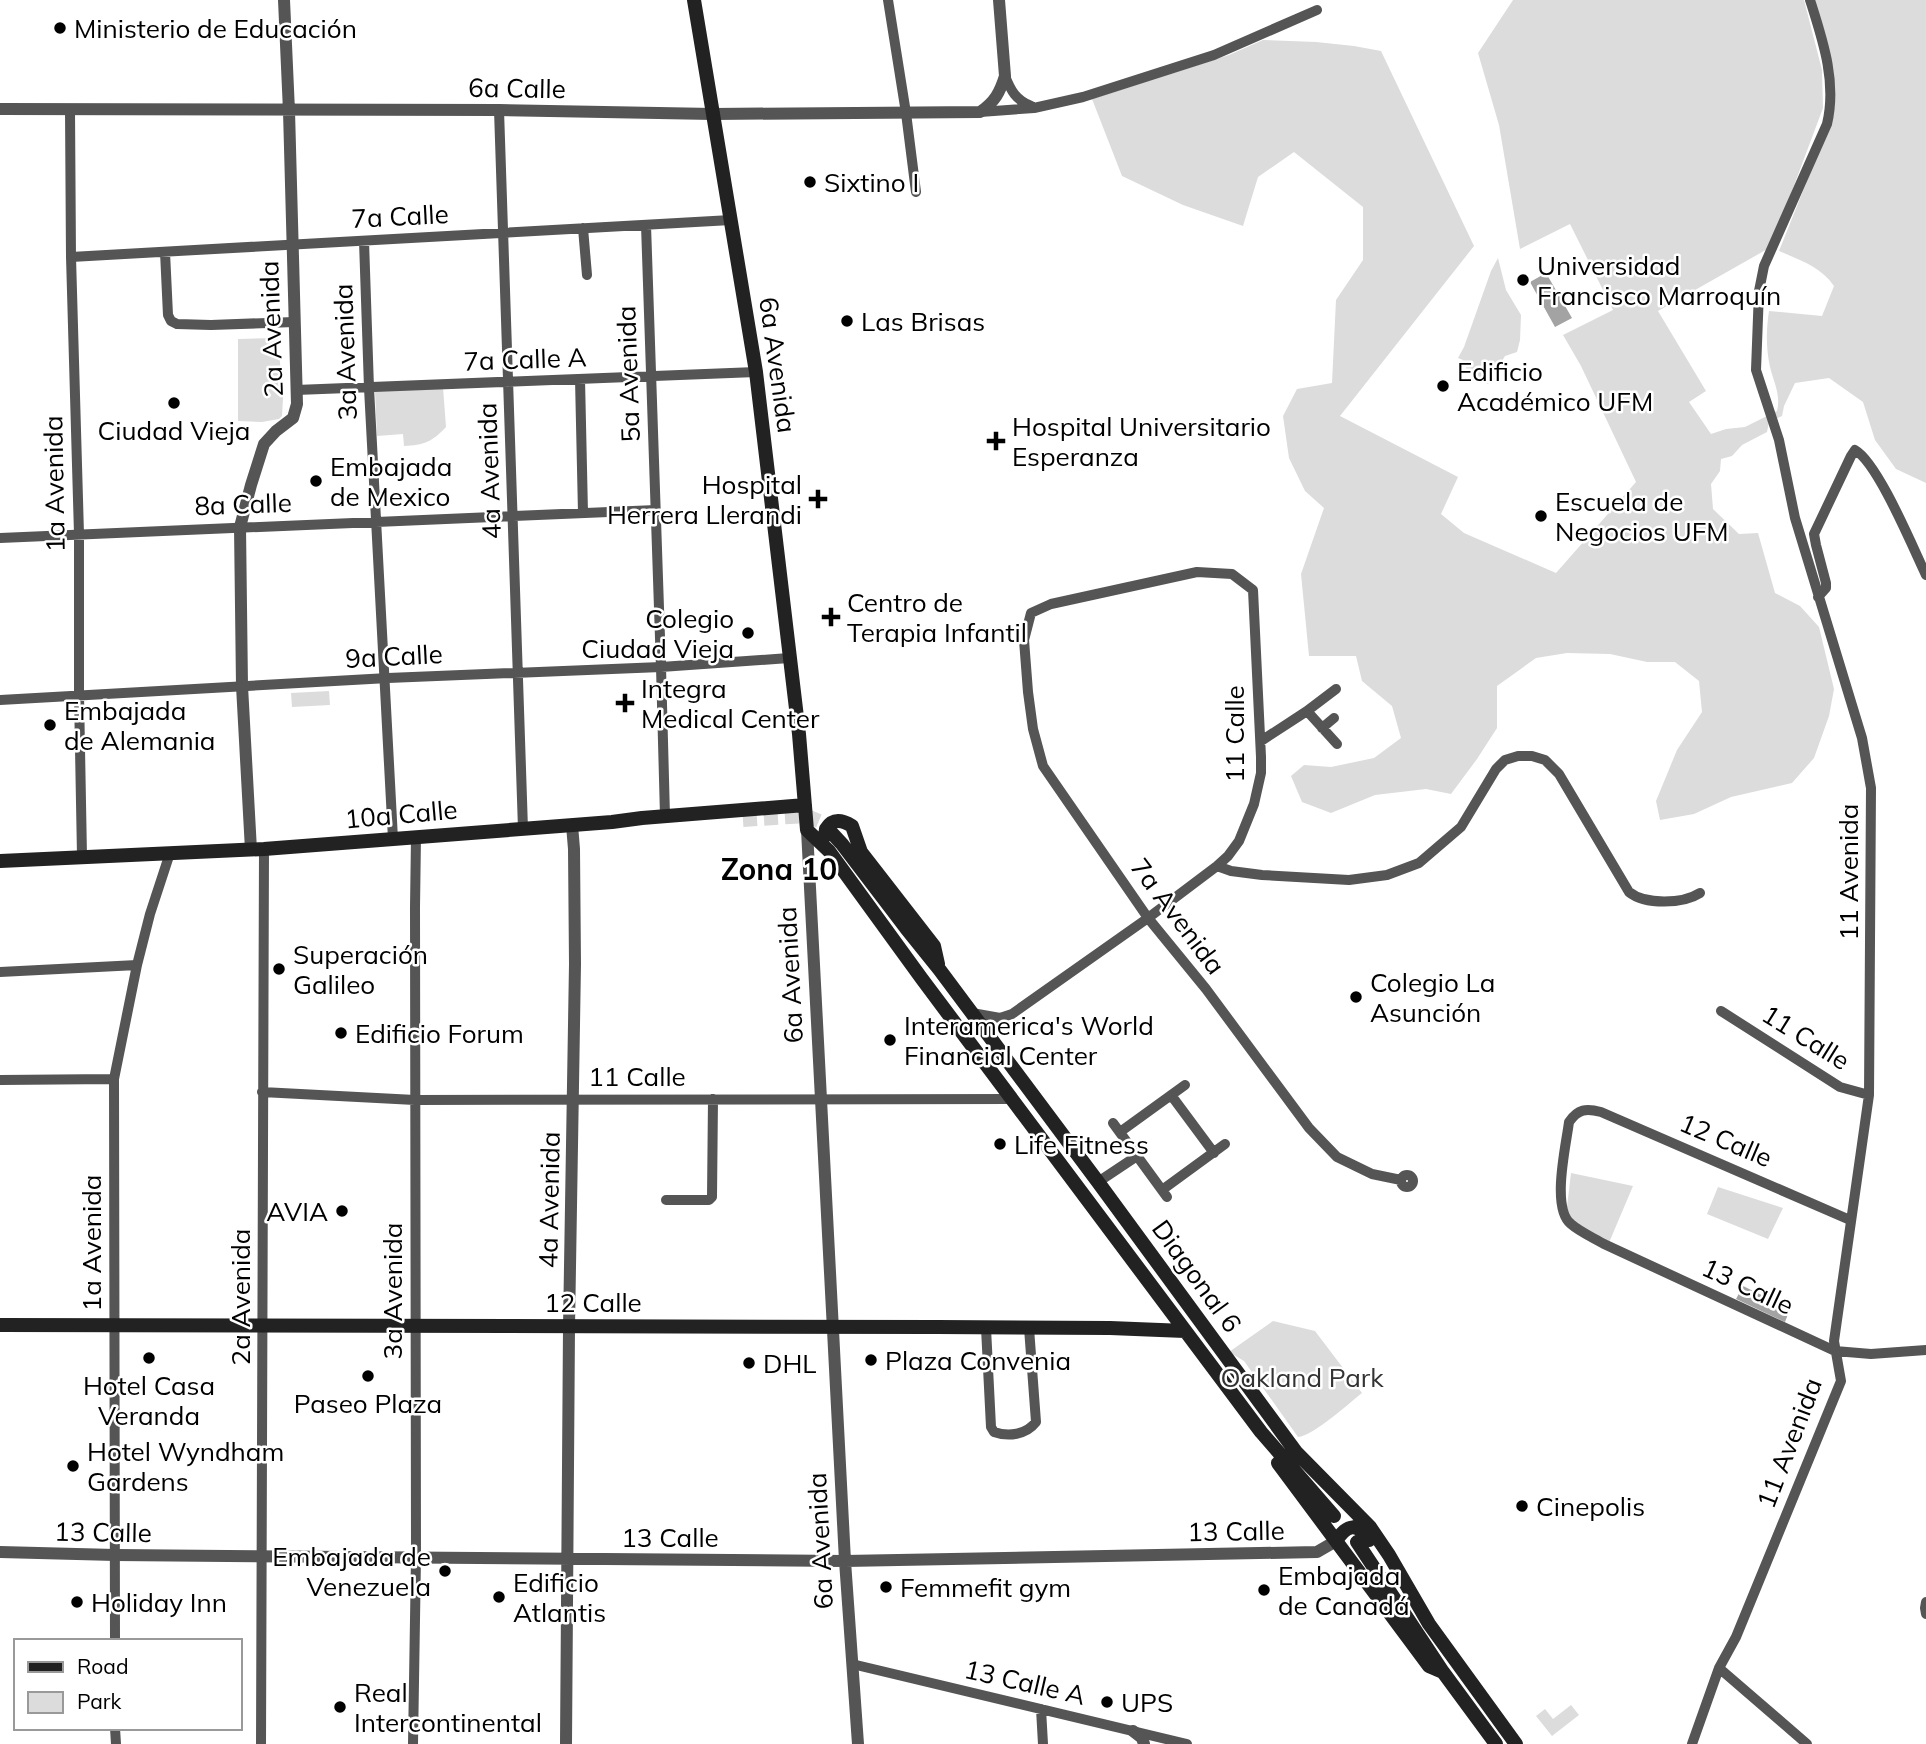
<svg xmlns="http://www.w3.org/2000/svg" width="1926" height="1744" viewBox="0 0 1926 1744" font-family="Mulish,sans-serif">
<rect width="100%" height="100%" fill="#fff"/>
<path fill="#dcdcdc" d="M1513,0H1804L1822,70L1823,108L1771,247L1658,311L1706,391L1689,402L1711,434L1726,429L1745,427L1777,411C1781,395 1774,383 1770,367C1766,348 1766,331 1769,311L1822,316L1834,286C1821,267 1800,260 1779,251L1829,126L1832,108L1811,0H1926V483L1896,469L1875,440L1863,402L1829,378L1795,383L1784,406L1782,416L1769,422L1767,432L1742,445L1732,456L1721,459L1720,471L1711,484L1713,509L1739,534L1758,533L1775,593L1800,606L1819,627L1834,689L1829,716L1814,758L1792,783L1731,797L1694,814L1660,820L1656,801L1677,750L1702,712L1699,681L1675,662H1647L1610,654L1567,653L1536,658L1497,686V728L1477,759L1451,794L1426,789L1375,795L1331,813L1302,802L1291,776L1304,765L1331,767L1374,758L1401,738L1392,706L1362,681L1356,656H1309L1301,574L1324,508L1305,491L1289,458L1283,416L1297,389L1332,383L1336,300L1363,260V207L1294,152L1258,177L1243,226L1183,205L1122,176L1092,99L1229,55L1263,40L1316,42L1354,46L1381,51L1474,246L1340,416L1458,477L1441,514L1464,533L1556,573L1636,482L1581,366L1563,335L1613,310L1570,224L1520,249L1499,125L1478,53Z
M1498,258L1506,290L1521,315L1520,340L1517,352L1505,356L1488,384L1466,370V367L1461,364L1463,360L1458,358L1464,347L1491,271Z
M278,338L283,398L282,416L279,419L262,422L238,421V339Z
M443,387L446,427C432,442 424,445 404,446L403,434L377,436L375,391Z
M329,691L330,705L292,707L291,693Z
M1571,1173L1633,1186L1608,1245L1573,1224L1567,1207Z
M1718,1187L1783,1208L1768,1239L1707,1214Z
M1273,1321L1315,1331L1362,1393C1348,1404 1313,1436 1298,1437L1244,1361L1229,1352Z
M1571,1705L1579,1715L1552,1736L1536,1716L1545,1709L1553,1719Z"/>
<path fill="#a3a3a3" d="M1546,273L1572,318L1555,327L1530,282Z
M1743,1286L1790,1309L1785,1322L1736,1299Z"/>
<g fill="none" stroke-linecap="round" stroke-linejoin="round">
<path stroke="#d9d9d9" stroke-width="14" stroke-dasharray="14 7" stroke-linecap="butt" d="M743,820L807,816L819,821L829,830"/>
<path stroke="#555" stroke-width="10" d="M888,0L906,113L916,192
M1005,76C1011,91 1016,100 1031,106
M70,110L71,257L79,534V695L82,856
M499,110L523,829
M980,112L1034,108L1083,97L1214,55L1317,10
M646,225L661,667L665,816
M583,228L587,275
M364,241L369,388L393,839
M165,252L168,315L171,321L177,324L211,325L294,322
M71,257L731,220
M580,379L583,513
M296,390L756,372
M0,538L656,510
M1818,597L1826,588V583L1816,545L1814,534L1851,456L1855,450C1878,463 1913,548 1926,575
M0,700L388,678L661,667L789,658
M1307,711L1336,689
M1322,728L1334,718
M1261,741L1307,711L1337,744
M1217,866L1231,871L1262,875L1349,880L1387,875L1419,863L1461,827L1496,769L1505,760L1518,756H1532L1545,760L1559,774L1629,892C1645,905 1683,904 1700,893
M0,972L137,965
M1721,1011L1840,1087L1869,1095
M972,1013L1000,1018L1012,1014L1148,918L1217,866L1228,856L1239,841L1254,804L1261,773V757L1253,590L1232,574L1197,572L1051,604L1031,613L1024,640L1028,692L1033,729L1043,766L1148,918L1206,989L1309,1128L1337,1157L1372,1174L1401,1180
M0,1080L114,1079
M262,1092L415,1100L1012,1099
M1171,1095L1214,1153
M1113,1123L1167,1197
M1120,1132L1185,1085
M1401 1181a6 6 0 1 1 12 0a6 6 0 1 1-12 0Z
M1098,1182L1137,1156
M1162,1190L1225,1144
M666,1200H709L712,1197L713,1099
M1850,1220L1601,1112C1586,1108 1578,1109 1569,1122C1566,1146 1551,1208 1571,1224C1580,1232 1594,1238 1604,1244L1835,1351L1871,1354L1926,1350
M986,1328L991,1427L994,1432C1008,1437 1026,1435 1036,1422L1029,1328
M1926,1602L1925,1608L1926,1614
M115,1641L114,1079L137,965L150,914L170,853
M852,1664L1187,1744
M1719,1668L1807,1744
M1041,1709L1043,1744
M115,1728L116,1744
M261,1744L264,849
M413,1744L416,1557L415,907L416,837
M1692,1744L1719,1668L1736,1637L1841,1381L1834,1341L1869,1095L1871,788L1862,738L1795,518L1779,440L1756,370L1759,291L1764,266L1827,124C1837,82 1823,41 1810,0"/>
<path stroke="#555" stroke-width="12" d="M0,109L499,110L713,114L980,112C995,102 1000,92 1005,76L999,0
M807,830L845,1561L858,1744
M251,850L242,686L240,527L251,485L264,444L276,431L293,418L297,404L289,111L284,0
M0,1552L115,1555L845,1561L1317,1552L1336,1541
M1133,1731L1142,1738L1144,1744
M566,1744L569,1327L575,964L574,849L572,825"/>
<path stroke="#222" stroke-width="14" d="M694,0L756,372L799,734L807,830L829,851L922,979L1261,1432L1334,1516
M829,830L842,844L906,928L939,969L1098,1182L1296,1452L1370,1527L1389,1555L1429,1624L1516,1744
M825,836L826,829C833,818 842,820 852,826L861,852L934,946L938,964
M0,861L264,849L612,822L642,818L805,805
M0,1325L937,1327L1110,1328L1185,1331
M1278,1463L1429,1666L1443,1672
M1336,1541C1348,1523 1357,1523 1369,1540
M1357,1542L1443,1672L1496,1744"/>
</g>
<g fill="#000" stroke="#fff" stroke-width="2.5">
<circle cx="60" cy="28" r="7"/>
<circle cx="810" cy="182" r="7"/>
<circle cx="1523" cy="280" r="7"/>
<circle cx="847" cy="321" r="7"/>
<circle cx="1443" cy="386" r="7"/>
<circle cx="174" cy="403" r="7"/>
<path d="M992.5 430.5h7v7h7v7h-7v7h-7v-7h-7v-7h7z"/>
<circle cx="316" cy="481" r="7"/>
<path d="M814.5 488.5h7v7h7v7h-7v7h-7v-7h-7v-7h7z"/>
<circle cx="1541" cy="516" r="7"/>
<path d="M827.5 606.5h7v7h7v7h-7v7h-7v-7h-7v-7h7z"/>
<circle cx="748" cy="633" r="7"/>
<path d="M621.5 692.5h7v7h7v7h-7v7h-7v-7h-7v-7h7z"/>
<circle cx="50" cy="725" r="7"/>
<circle cx="279" cy="969" r="7"/>
<circle cx="1356" cy="997" r="7"/>
<circle cx="341" cy="1033" r="7"/>
<circle cx="890" cy="1040" r="7"/>
<circle cx="1000" cy="1144" r="7"/>
<circle cx="342" cy="1211" r="7"/>
<circle cx="149" cy="1358" r="7"/>
<circle cx="871" cy="1360" r="7"/>
<circle cx="749" cy="1363" r="7"/>
<circle cx="368" cy="1376" r="7"/>
<circle cx="73" cy="1466" r="7"/>
<circle cx="1522" cy="1506" r="7"/>
<circle cx="445" cy="1571" r="7"/>
<circle cx="886" cy="1587" r="7"/>
<circle cx="1264" cy="1590" r="7"/>
<circle cx="499" cy="1597" r="7"/>
<circle cx="77" cy="1602" r="7"/>
<circle cx="1107" cy="1702" r="7"/>
<circle cx="340" cy="1707" r="7"/>
</g>
<g text-anchor="middle" dominant-baseline="central" stroke-width="5" stroke-linejoin="round" paint-order="stroke">
<g font-size="26" fill="#000" stroke="#fff" text-anchor="start">
<text x="74" y="28">Ministerio de Educación</text>
<text x="824" y="182">Sixtino I</text>
<text x="1537" y="265">Universidad<tspan x="1537" dy="30">Francisco Marroquín</tspan></text>
<text x="861" y="321">Las Brisas</text>
<text x="1457" y="371">Edificio<tspan x="1457" dy="30">Académico UFM</tspan></text>
<text x="1012" y="426">Hospital Universitario<tspan x="1012" dy="30">Esperanza</tspan></text>
<text x="174" y="430" text-anchor="middle">Ciudad Vieja</text>
<text x="330" y="466">Embajada<tspan x="330" dy="30">de Mexico</tspan></text>
<text x="802" y="484" text-anchor="end">Hospital<tspan x="802" dy="30">Herrera Llerandi</tspan></text>
<text x="1555" y="501">Escuela de<tspan x="1555" dy="30">Negocios UFM</tspan></text>
<text x="847" y="602">Centro de<tspan x="847" dy="30">Terapia Infantil</tspan></text>
<text x="734" y="618" text-anchor="end">Colegio<tspan x="734" dy="30">Ciudad Vieja</tspan></text>
<text x="641" y="688">Integra<tspan x="641" dy="30">Medical Center</tspan></text>
<text x="64" y="710">Embajada<tspan x="64" dy="30">de Alemania</tspan></text>
<text x="293" y="954">Superación<tspan x="293" dy="30">Galileo</tspan></text>
<text x="1370" y="982">Colegio La<tspan x="1370" dy="30">Asunción</tspan></text>
<text x="904" y="1025">Interamerica's World<tspan x="904" dy="30">Financial Center</tspan></text>
<text x="355" y="1033">Edificio Forum</text>
<text x="1014" y="1144">Life Fitness</text>
<text x="328" y="1211" text-anchor="end">AVIA</text>
<text x="885" y="1360">Plaza Convenia</text>
<text x="763" y="1363">DHL</text>
<text x="149" y="1385" text-anchor="middle">Hotel Casa<tspan x="149" dy="30">Veranda</tspan></text>
<text x="368" y="1403" text-anchor="middle">Paseo Plaza</text>
<text x="87" y="1451">Hotel Wyndham<tspan x="87" dy="30">Gardens</tspan></text>
<text x="1536" y="1506">Cinepolis</text>
<text x="431" y="1556" text-anchor="end">Embajada de<tspan x="431" dy="30">Venezuela</tspan></text>
<text x="1278" y="1575">Embajada<tspan x="1278" dy="30">de Canadá</tspan></text>
<text x="513" y="1582">Edificio<tspan x="513" dy="30">Atlantis</tspan></text>
<text x="900" y="1587">Femmefit gym</text>
<text x="91" y="1602">Holiday Inn</text>
<text x="354" y="1692">Real<tspan x="354" dy="30">Intercontinental</tspan></text>
<text x="1121" y="1702">UPS</text>
</g>
<g font-size="26" fill="#000" stroke="#fff">
<text transform="translate(517 88) rotate(1)">6a Calle</text>
<text transform="translate(400 216) rotate(-3)">7a Calle</text>
<text transform="translate(271 329) rotate(-92)">2a Avenida</text>
<text transform="translate(345 352) rotate(-92)">3a Avenida</text>
<text transform="translate(525 359) rotate(-2)">7a Calle A</text>
<text transform="translate(778 365) rotate(82)">6a Avenida</text>
<text transform="translate(628 374) rotate(-92)">5a Avenida</text>
<text transform="translate(489 471) rotate(-92)">4a Avenida</text>
<text transform="translate(54 484) rotate(-91)">1a Avenida</text>
<text transform="translate(243 504) rotate(-2)">8a Calle</text>
<text transform="translate(394 656) rotate(-3)">9a Calle</text>
<text transform="translate(1234 734) rotate(-90)">11 Calle</text>
<text transform="translate(401 814) rotate(-5)">10a Calle</text>
<text transform="translate(1848 872) rotate(-90)">11 Avenida</text>
<text transform="translate(1178 916) rotate(53)">7a Avenida</text>
<text transform="translate(790 975) rotate(-93)">6a Avenida</text>
<text transform="translate(1806 1037) rotate(32)">11 Calle</text>
<text x="637" y="1076">11 Calle</text>
<text transform="translate(1726 1140) rotate(23)">12 Calle</text>
<text transform="translate(549 1200) rotate(-89)">4a Avenida</text>
<text transform="translate(91 1243) rotate(-90)">1a Avenida</text>
<text transform="translate(1197 1276) rotate(54)">Diagonal 6</text>
<text transform="translate(1748 1286) rotate(25)">13 Calle</text>
<text transform="translate(392 1291) rotate(-90)">3a Avenida</text>
<text transform="translate(240 1297) rotate(-90)">2a Avenida</text>
<text x="593" y="1302">12 Calle</text>
<text transform="translate(1789 1443) rotate(-69)">11 Avenida</text>
<text transform="translate(1236 1531) rotate(-1)">13 Calle</text>
<text transform="translate(103 1532) rotate(1)">13 Calle</text>
<text x="670" y="1537">13 Calle</text>
<text transform="translate(820 1541) rotate(-93)">6a Avenida</text>
<text transform="translate(1025 1682) rotate(13)">13 Calle A</text>
</g>
<g font-size="26" fill="#333" stroke="#fff">
<text x="1302" y="1377">Oakland Park</text>
</g>
<g font-size="30" font-weight="bold" fill="#000" stroke="#fff">
<text x="779" y="869">Zona 10</text>
</g>
</g>
<rect x="14" y="1639" width="228" height="91" fill="#ffffff" stroke="#999999" stroke-width="2"/>
<rect x="28" y="1662" width="35" height="10" fill="#222222" stroke="#999999" stroke-width="2"/>
<text x="77" y="1674" font-size="21" fill="#000000">Road</text>
<rect x="28" y="1692" width="35" height="21" fill="#dcdcdc" stroke="#999999" stroke-width="2"/>
<text x="77" y="1709" font-size="21" fill="#000000">Park</text>
</svg>
